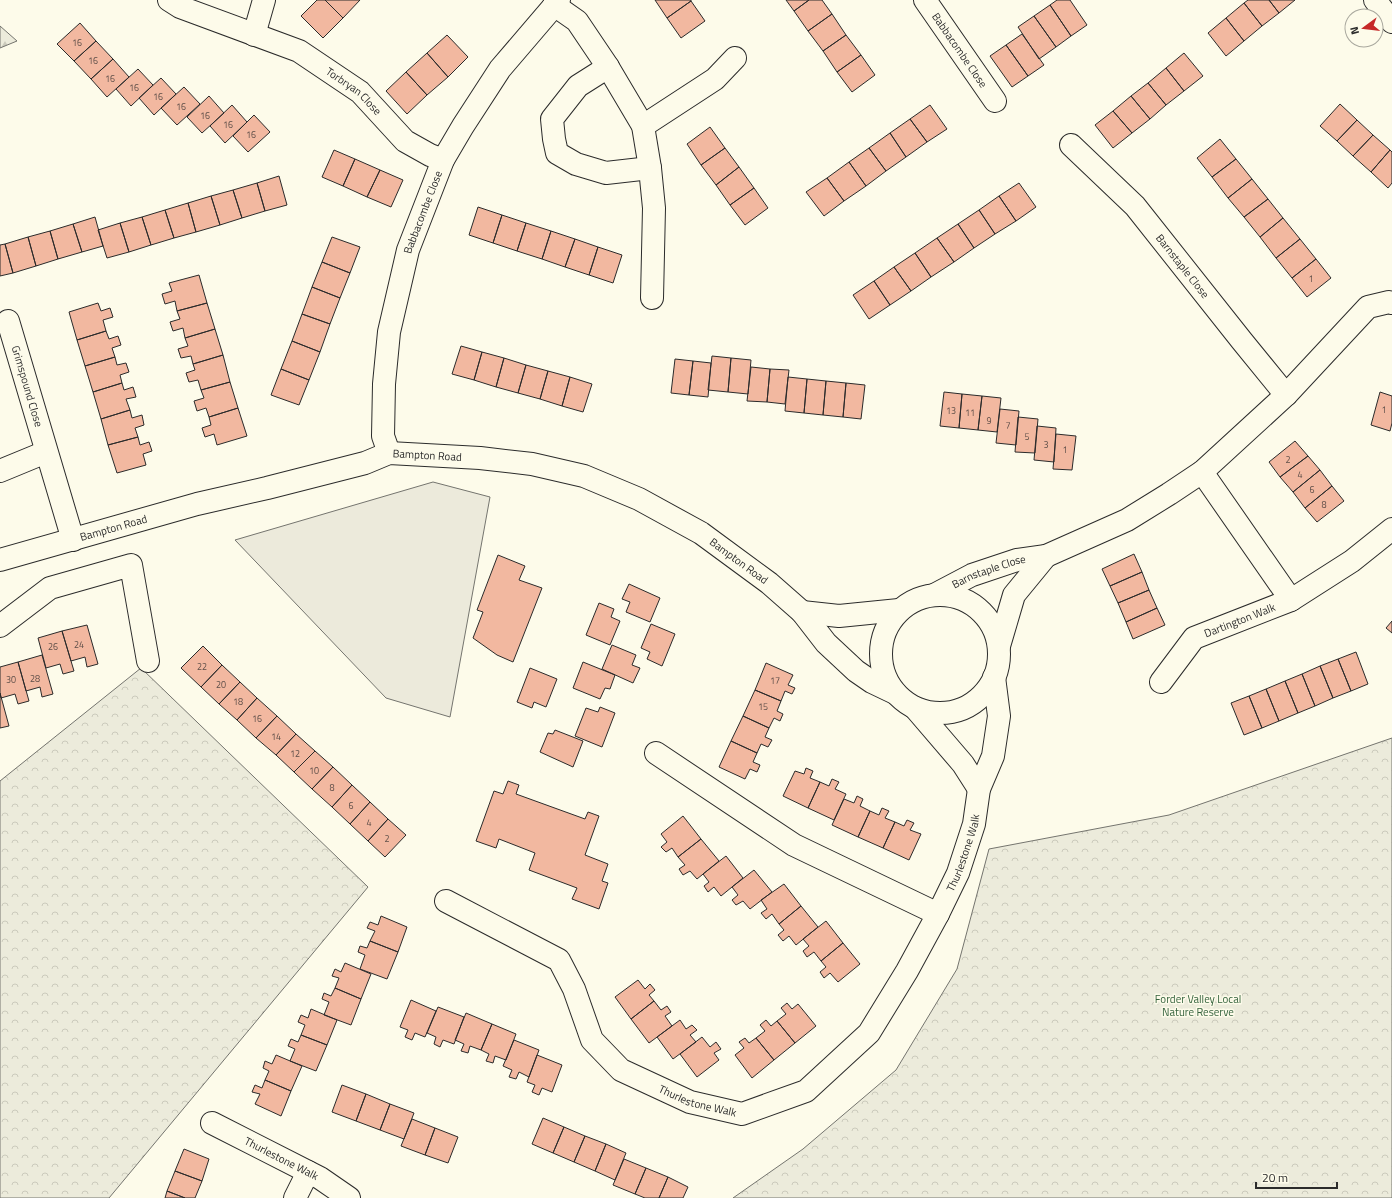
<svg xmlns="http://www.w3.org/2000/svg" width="1392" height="1198" viewBox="0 0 1392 1198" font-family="'Titillium Web',sans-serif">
<defs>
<pattern id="forest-firs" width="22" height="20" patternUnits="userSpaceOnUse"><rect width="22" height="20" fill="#ecebdb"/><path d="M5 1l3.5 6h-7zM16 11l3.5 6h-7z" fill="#cbcabc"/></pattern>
<pattern id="park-crowns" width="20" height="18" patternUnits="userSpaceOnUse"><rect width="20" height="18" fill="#ecebdb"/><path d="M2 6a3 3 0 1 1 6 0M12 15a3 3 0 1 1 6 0" fill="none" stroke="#cbcabc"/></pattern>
</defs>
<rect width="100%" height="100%" fill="#fdfbea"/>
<path fill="url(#forest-firs)" stroke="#74746e" d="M0,26L17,41L0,48Z"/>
<path fill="url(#park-crowns)" stroke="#74746e" d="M141,668L368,887L109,1198H0V781Z
M1392,738V1198H733L803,1149L896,1070L957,969L989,849L1169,815Z"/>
<path fill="#eceadb" stroke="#74746e" d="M433,482L490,497L450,717L386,698L235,540Z"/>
<path fill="#f2b8a0" stroke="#2b2b2b" d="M317,0H325L343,18L323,38L301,16Z
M325,0H360L343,18Z
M655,0H691V1L667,18Z
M786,0H809L794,11Z
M809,0H822L832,14L808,31L794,11Z
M1057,0H1070L1087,25L1071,36L1050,5Z
M1248,0H1269L1279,13L1262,26L1244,3Z
M1269,0H1295L1279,13Z
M691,1L705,21L681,38L667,18Z
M1244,3L1262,26L1244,41L1226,18Z
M1050,5L1071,36L1056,47L1034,16Z
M832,14L846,35L823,51L808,31Z
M1034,16L1056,47L1039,59L1018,27Z
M1226,18L1244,41L1226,56L1208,33Z
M80,23L96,41L74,61L57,44Z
M1022,34L1044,65L1028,76L1006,45Z
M447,35L468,57L448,77L427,53Z
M846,35L861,55L837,72L823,51Z
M96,41L113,59L91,79L74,61Z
M1006,45L1028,76L1012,87L990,56Z
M427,53L448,77L427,95L406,72Z
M1184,53L1203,76L1184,91L1166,68Z
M861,55L875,75L852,92L837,72Z
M113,59L129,77L107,97L91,79Z
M1166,68L1184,91L1166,105L1148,83Z
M138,69L153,85L131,106L116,89Z
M406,72L427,95L407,114L386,91Z
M161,78L176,94L154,115L139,98Z
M1148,83L1166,105L1150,119L1131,96Z
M184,87L200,104L177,125L161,108Z
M209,96L224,113L202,133L187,117Z
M1131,96L1150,119L1132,133L1113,111Z
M1340,104L1357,120L1337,141L1320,126Z
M232,105L247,122L225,143L210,126Z
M930,105L947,129L927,142L910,119Z
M1113,111L1132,133L1113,148L1095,125Z
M254,115L270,132L248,152L233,136Z
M910,119L927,142L906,157L890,133Z
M1357,120L1373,135L1353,156L1337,141Z
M710,127L725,148L701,165L687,144Z
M890,133L906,157L886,171L869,148Z
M1373,135L1390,150L1371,172L1353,156Z
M1220,139L1236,159L1212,177L1197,158Z
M725,148L739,167L716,185L701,165Z
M869,148L886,171L866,186L849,162Z
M334,150L355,159L343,186L322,177Z
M1390,150L1392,152V183L1388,188L1371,172Z
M355,159L380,170L367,197L343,186Z
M1236,159L1252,179L1228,198L1212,177Z
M849,162L866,186L844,201L827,178Z
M739,167L754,188L730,205L716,185Z
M380,170L403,180L391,207L367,197Z
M279,176L287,205L265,211L257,183Z
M827,178L844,201L824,216L806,192Z
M1252,179L1268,199L1244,217L1228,198Z
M257,183L265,211L242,218L233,190Z
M1019,183L1036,207L1016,221L999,196Z
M754,188L768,208L745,225L730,205Z
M233,190L242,218L220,225L211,196Z
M211,196L220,225L196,232L188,203Z
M999,196L1016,221L995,234L979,210Z
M1268,199L1283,218L1260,237L1244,217Z
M188,203L196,232L174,238L165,210Z
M478,207L502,215L493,243L469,235Z
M165,210L174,238L151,245L142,217Z
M979,210L995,234L974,248L958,224Z
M502,215L526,223L517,251L493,243Z
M95,217L103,246L82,252L73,224Z
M142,217L151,245L129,252L120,223Z
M1283,218L1300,239L1276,258L1260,237Z
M120,223L129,252L107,258L98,230Z
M526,223L551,231L542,259L517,251Z
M73,224L82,252L58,259L50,231Z
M958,224L974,248L954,262L937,238Z
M50,231L58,259L36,266L28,237Z
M551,231L575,239L565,267L542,259Z
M28,237L36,266L13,273L5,244Z
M332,237L360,247L350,273L322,262Z
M937,238L954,262L931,277L915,253Z
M575,239L598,247L589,275L565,267Z
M1300,239L1316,259L1292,278L1276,258Z
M5,244L13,273L0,276V245Z
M598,247L622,255L613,283L589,275Z
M915,253L931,277L911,291L894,267Z
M1316,259L1331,278L1307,297L1292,278Z
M322,262L350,273L340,298L312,287Z
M894,267L911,291L890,305L874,281Z
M199,275L207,303L177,311L175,301L165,304L162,294L172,291L169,283Z
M874,281L890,305L869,319L853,295Z
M312,287L340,298L330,324L302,314Z
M98,303L101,311L110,308L113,317L103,320L106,331L77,340L69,312Z
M207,303L215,329L185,338L183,328L173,331L170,322L180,319L177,311Z
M302,314L330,324L320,352L292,341Z
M215,329L223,355L193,364L191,356L181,358L178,349L188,346L185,338Z
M106,331L109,339L118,336L121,345L112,348L115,357L85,366L77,340Z
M292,341L320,352L309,380L281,369Z
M461,346L482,352L474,380L452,374Z
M482,352L504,358L496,387L474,380Z
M223,355L230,382L201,390L198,380L189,382L186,373L195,370L193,364Z
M712,356L731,358L728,392L708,390Z
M115,357L117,365L126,363L129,372L120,375L122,383L93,392L85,366Z
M504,358L526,365L518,393L496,387Z
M731,358L751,360L748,394L728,392Z
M675,359L693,361L689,395L671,393Z
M693,361L711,363L708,397L689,395Z
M526,365L548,371L540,399L518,393Z
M751,367L770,369L767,402L747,401Z
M281,369L309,380L299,405L271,395Z
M770,369L789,370L785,404L767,402Z
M548,371L570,377L562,406L540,399Z
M570,377L592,384L583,412L562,406Z
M788,377L807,379L804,413L785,411Z
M807,379L826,381L823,415L804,413Z
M826,381L846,383L843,417L823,415Z
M230,382L238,408L209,417L206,408L197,411L194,401L204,398L201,390Z
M122,383L124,390L133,387L136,397L126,399L130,410L101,419L93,392Z
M846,383L865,385L861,419L843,417Z
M944,392L962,394L959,428L940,426Z
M1380,392L1392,396V423L1390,431L1371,425Z
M962,394L982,396L978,430L959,428Z
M982,396L1001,398L997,432L978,430Z
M238,408L247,436L217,445L214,434L205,437L202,428L211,425L209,417Z
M1000,409L1019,411L1016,445L996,443Z
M130,410L132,418L142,415L144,425L135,428L138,437L108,445L101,419Z
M1018,417L1038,419L1035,453L1015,452Z
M1037,426L1056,428L1054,462L1034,460Z
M1056,434L1076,436L1072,470L1053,469Z
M138,437L140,445L149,442L152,451L143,454L146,465L117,473L108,445Z
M1295,441L1308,456L1280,477L1269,462Z
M1308,456L1320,470L1293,492L1280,477Z
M1320,470L1332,486L1305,508L1293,492Z
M1332,486L1344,501L1317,522L1305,508Z
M1134,554L1142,572L1110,586L1102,569Z
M498,555L525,566L519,580L542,588L513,662L497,655L473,638L483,612L477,610Z
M1142,572L1149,590L1118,603L1110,586Z
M629,584L660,598L650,622L626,612L630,602L622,599Z
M1149,590L1157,608L1126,622L1118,603Z
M599,603L614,609L611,617L620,621L610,645L586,635Z
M1157,608L1165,625L1133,639L1126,622Z
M1392,621V633L1386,628Z
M651,624L675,634L662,666L647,659L650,652L641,648Z
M87,625L98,664L87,667L85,657L71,661L62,631Z
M62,631L74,671L63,674L60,664L46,668L38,638Z
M612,645L636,655L632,665L640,668L633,683L602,669Z
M203,646L222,665L201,687L181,668Z
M1356,652L1368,684L1351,691L1338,659Z
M42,655L53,694L42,697L40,687L26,691L18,662Z
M1338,659L1351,691L1333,698L1320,666Z
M18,662L29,701L18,704L15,694L1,698L0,693V667Z
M583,662L615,675L610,689L605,688L600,699L573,688Z
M766,663L793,675L788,685L795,688L792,694L785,691L781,701L755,690Z
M222,665L240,682L219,704L201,687Z
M1320,666L1333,698L1315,706L1302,674Z
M530,668L557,679L546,707L534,702L532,708L517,702Z
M1302,674L1315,706L1298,713L1285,681Z
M1285,681L1298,713L1279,721L1266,689Z
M240,682L257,698L237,720L219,704Z
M1266,689L1279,721L1262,728L1249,696Z
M755,690L781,701L777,711L783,714L780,721L774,718L769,728L743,716Z
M0,693L9,726L0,728Z
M1249,696L1262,728L1244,735L1231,703Z
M257,698L277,716L256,738L237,720Z
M600,707L615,713L602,747L575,736L586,708L598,712Z
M277,716L296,734L276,755L256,738Z
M743,716L769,728L765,737L772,740L768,747L761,744L757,753L731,741Z
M555,730L583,741L573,767L540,752L548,733L553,734Z
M296,734L315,751L294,772L276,755Z
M731,741L757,753L753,762L760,765L757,772L750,769L745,779L719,767Z
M315,751L333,767L312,789L294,772Z
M333,767L352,785L332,807L312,789Z
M806,768L813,771L810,778L820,782L808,808L783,796L795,771L804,774Z
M832,779L839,782L835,789L846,794L834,820L808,808L820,782L829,786Z
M508,781L519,785L516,794L585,819L588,812L599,816L585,855L608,864L602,881L608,883L599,909L572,899L577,888L529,870L535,853L499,839L496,848L476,841L494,791L503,794Z
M352,785L370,802L350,824L332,807Z
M857,796L863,799L860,806L870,811L858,837L832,825L844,799L854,803Z
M370,802L388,819L368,841L350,824Z
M882,808L889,811L885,818L895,822L883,848L858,837L870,811L879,815Z
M683,816L701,839L678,857L672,848L666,852L661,847L667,842L661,834Z
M388,819L406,835L385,857L368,841Z
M907,820L914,823L910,830L921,834L909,860L883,848L895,822L904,826Z
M701,839L719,861L697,879L690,871L683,875L679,869L685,865L678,857Z
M726,856L743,878L721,896L714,887L708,892L704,886L709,882L703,874Z
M754,870L772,892L750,909L743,901L736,905L732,900L738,895L732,887Z
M784,884L801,906L779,924L772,914L766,919L761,913L767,909L761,900Z
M801,906L818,927L796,945L789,936L783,941L778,935L784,930L779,924Z
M381,916L407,927L398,952L370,941L375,931L367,928L370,922L378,925Z
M826,921L843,943L821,961L814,952L807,957L803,951L809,946L803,939Z
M370,941L398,952L387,979L360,969L365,955L358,952L360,946L367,948Z
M843,943L860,964L838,982L830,973L824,978L820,972L826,967L821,961Z
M345,963L371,974L361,999L335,988L339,978L332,976L335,969L341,972Z
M638,980L645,989L650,984L655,990L649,995L654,1001L631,1019L615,997Z
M335,988L361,999L351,1025L324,1015L329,1002L322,999L324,993L331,996Z
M411,1000L436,1011L425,1037L415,1033L412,1040L405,1037L408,1030L400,1027Z
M654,1001L661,1010L667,1006L671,1012L665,1016L672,1026L649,1043L631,1019Z
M787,1003L792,1009L798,1004L816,1026L795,1043L777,1021L786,1014L781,1008Z
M438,1007L464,1017L454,1044L443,1040L440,1047L434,1044L436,1037L427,1033Z
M311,1009L337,1020L327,1045L301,1035L305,1025L298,1022L301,1015L308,1018Z
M466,1013L492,1024L481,1050L470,1046L468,1053L461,1051L464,1044L455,1040Z
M680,1020L686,1029L692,1025L697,1030L690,1035L696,1042L673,1059L657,1037Z
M766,1020L771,1026L777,1021L795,1043L774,1060L756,1038L765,1031L760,1025Z
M492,1024L516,1034L506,1060L495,1056L493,1063L486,1061L489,1054L481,1050Z
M301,1035L327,1045L316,1071L290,1061L295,1049L288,1046L291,1039L298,1042Z
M702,1037L710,1047L716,1042L721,1049L714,1053L719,1060L697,1077L680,1054Z
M745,1038L749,1043L756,1038L774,1060L752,1078L735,1055L744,1048L739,1042Z
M514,1040L539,1050L529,1077L519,1072L516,1079L509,1077L512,1070L503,1066Z
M276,1055L302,1066L291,1091L265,1080L269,1071L263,1068L265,1061L272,1064Z
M537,1055L562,1065L552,1092L542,1088L539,1095L532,1092L535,1085L527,1082Z
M265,1080L291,1091L281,1116L255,1104L260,1094L252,1092L255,1085L262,1088Z
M342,1085L366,1094L356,1121L332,1112Z
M366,1094L390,1104L380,1130L356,1121Z
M390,1104L414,1113L404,1139L380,1130Z
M543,1118L564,1127L553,1153L532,1144Z
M412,1119L435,1128L425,1155L401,1146Z
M564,1127L585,1136L574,1162L553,1153Z
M435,1128L458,1137L448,1163L425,1155Z
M585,1136L606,1144L595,1171L574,1162Z
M606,1144L626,1153L615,1180L595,1171Z
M184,1149L209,1159L202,1181L175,1171Z
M624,1159L646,1168L635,1194L613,1185Z
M646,1168L668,1177L659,1198H645L635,1194Z
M175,1171L202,1181L195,1198H185L167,1191Z
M668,1177L688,1187L683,1198H659Z
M167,1191L185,1198H165Z"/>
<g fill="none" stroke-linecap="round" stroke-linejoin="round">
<defs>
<g id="street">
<path id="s1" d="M169,0L180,7L299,51L360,92L405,141L430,155L443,160"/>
<path id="s2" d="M925,0L995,101"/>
<path d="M1375,0L1392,22"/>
<path d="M554,5L577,21L608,67L643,126L650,168L654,208L652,298"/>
<path d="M254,35L264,0"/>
<path d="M608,67L578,86L552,119L554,139L557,153L576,164L606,173L650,168"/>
<path d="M643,126L715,79L735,58"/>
<path id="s3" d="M1071,145L1135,206L1242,341L1286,395"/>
<path id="s4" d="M8,321L73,540"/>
<path id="s5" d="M389,453L383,436L384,384L389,332L408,250L443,160L463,126L500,69L559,0"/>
<path d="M0,471L46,452"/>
<path d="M1202,472L1291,600"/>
<path id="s6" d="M0,560L197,504L267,488L365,463L389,453L480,458L532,464L584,476L639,499L701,533L769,583L802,612L826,643L856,671L872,682L895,693"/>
<circle cx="940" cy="654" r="59"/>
<path id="s7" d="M934,595L972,575L1017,560L1046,556L1127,520L1169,494L1202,472L1286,395L1368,307L1389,302L1392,303"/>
<path d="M802,612L839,616L899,610"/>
<path d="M0,626L50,588L131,565L148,661"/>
<path d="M999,646L1014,595L1046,556"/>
<path id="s8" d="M1161,682L1194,638L1291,600L1352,561L1392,529"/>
<path d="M915,708L963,764L979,789"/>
<path d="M656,753L794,845L938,914"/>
<path id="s9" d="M446,901L559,960L574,989L592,1040L621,1070L690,1102L742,1114L806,1091L869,1033L907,971L938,914L958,873L974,824L979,789L993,756L999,716L994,677"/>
<path id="s10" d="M212,1123L320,1178L349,1198"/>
<path d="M295,1198L308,1172"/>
</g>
</defs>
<use href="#street" stroke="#2b2b2b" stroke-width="24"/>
<use href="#street" stroke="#fdfbea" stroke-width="22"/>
</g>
<g text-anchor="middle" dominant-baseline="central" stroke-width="3" stroke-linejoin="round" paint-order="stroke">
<g font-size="9" fill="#5d4e48">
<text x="77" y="42">16</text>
<text x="93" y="60">16</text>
<text x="110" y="78">16</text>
<text x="134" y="87">16</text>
<text x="158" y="96">16</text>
<text x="181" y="106">16</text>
<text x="205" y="115">16</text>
<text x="228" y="124">16</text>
<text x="251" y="134">16</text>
<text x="1311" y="278">1</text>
<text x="1384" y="409">1</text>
<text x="951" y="410">13</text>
<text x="970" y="412">11</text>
<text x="989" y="420">9</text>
<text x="1008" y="425">7</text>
<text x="1027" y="436">5</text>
<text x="1046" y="444">3</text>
<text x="1065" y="449">1</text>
<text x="1288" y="459">2</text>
<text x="1300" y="474">4</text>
<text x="1312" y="489">6</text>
<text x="1324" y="504">8</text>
<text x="79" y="644">24</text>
<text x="53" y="646">26</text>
<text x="202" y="666">22</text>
<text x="35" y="678">28</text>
<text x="11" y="679">30</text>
<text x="775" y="680">17</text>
<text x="221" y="684">20</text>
<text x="238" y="701">18</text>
<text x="763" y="706">15</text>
<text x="257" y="718">16</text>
<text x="276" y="736">14</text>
<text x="295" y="753">12</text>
<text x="314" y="770">10</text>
<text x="332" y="787">8</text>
<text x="351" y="805">6</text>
<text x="369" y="822">4</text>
<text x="387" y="838">2</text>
</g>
<g font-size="11" fill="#2b2b2b" stroke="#fdfbea">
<text stroke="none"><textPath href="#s2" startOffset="61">Babbacombe Close</textPath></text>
<text stroke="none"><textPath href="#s1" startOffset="208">Torbryan Close</textPath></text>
<text stroke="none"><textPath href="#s5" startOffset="247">Babbacombe Close</textPath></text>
<text stroke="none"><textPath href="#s3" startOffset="165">Barnstaple Close</textPath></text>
<text stroke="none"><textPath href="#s4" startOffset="68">Grimspound Close</textPath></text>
<text stroke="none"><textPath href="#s6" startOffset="442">Bampton Road</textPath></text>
<text stroke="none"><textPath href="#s6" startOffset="118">Bampton Road</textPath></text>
<text stroke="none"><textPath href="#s6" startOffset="778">Bampton Road</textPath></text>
<text stroke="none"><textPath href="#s7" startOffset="60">Barnstaple Close</textPath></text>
<text stroke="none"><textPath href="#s8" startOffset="104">Dartington Walk</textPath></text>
<text stroke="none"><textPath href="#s9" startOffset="743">Thurlestone Walk</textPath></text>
<text stroke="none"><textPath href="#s9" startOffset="339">Thurlestone Walk</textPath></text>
<text stroke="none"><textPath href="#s10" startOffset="78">Thurlestone Walk</textPath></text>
</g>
<g font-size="11" fill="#34623c" stroke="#fdfbea">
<text x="1198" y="999">Forder Valley Local<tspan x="1198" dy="13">Nature Reserve</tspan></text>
</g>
</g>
<g transform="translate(1364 28) rotate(255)"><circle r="19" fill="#fdfbea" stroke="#a9a89e"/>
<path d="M0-3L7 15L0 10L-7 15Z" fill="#c62828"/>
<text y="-6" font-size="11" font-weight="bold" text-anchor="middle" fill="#2b2b2b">N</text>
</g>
<path d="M1256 1182v6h81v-6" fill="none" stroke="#2b2b2b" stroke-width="2"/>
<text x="1262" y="1182" font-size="12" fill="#2b2b2b" stroke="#fdfbea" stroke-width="3" paint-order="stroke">20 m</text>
</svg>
